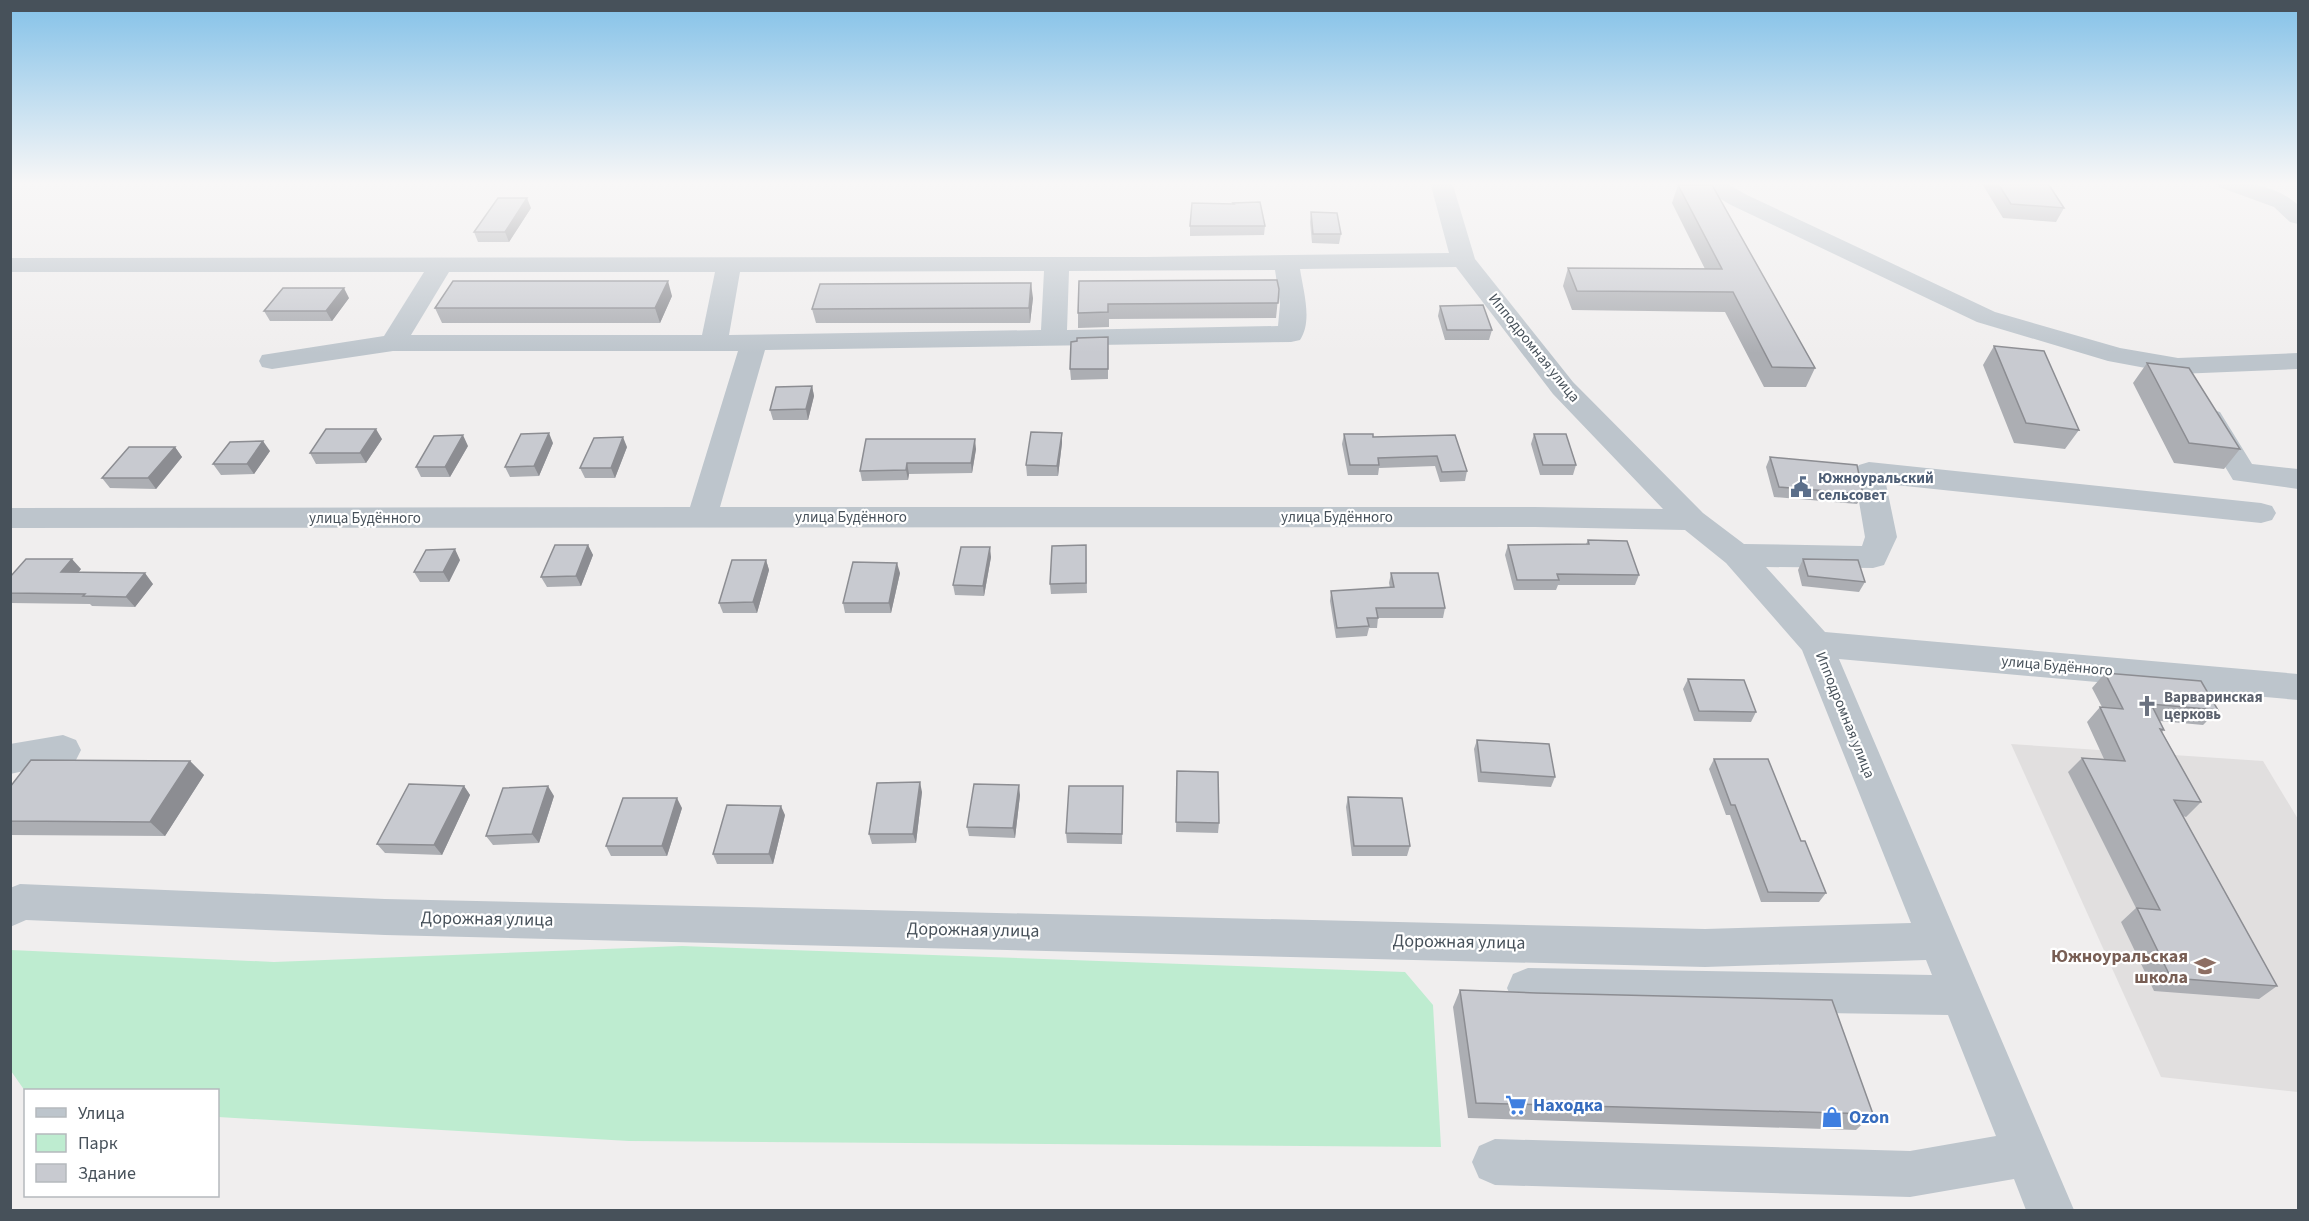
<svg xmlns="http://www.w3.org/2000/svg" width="2309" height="1221" viewBox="0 0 2309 1221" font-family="'Source Sans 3',sans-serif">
<rect width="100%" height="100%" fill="#f0eeee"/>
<path fill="#e1dfdf" d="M2011,744L2263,761L2298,819V1092L2161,1077Z"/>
<path fill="#beecd0" d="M682,946L1405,972L1433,1005L1441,1147L629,1141L218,1117V1090L25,1091L11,1071V950L274,962Z"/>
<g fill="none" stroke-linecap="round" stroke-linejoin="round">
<path fill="#bdc5cc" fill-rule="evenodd" d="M1430,182H1452L1475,259L1573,382L1703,513L1744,544L1862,546L1865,537L1854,472L1859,465L1869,462L2261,503L2272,506L2276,513L2272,520L2261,523L1886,484L1897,537L1884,565L1873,568L1766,567L1825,632L2298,674V700L1839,659L2074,1210H2026L2014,1179L1910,1197L1495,1185L1479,1178L1472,1162L1479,1146L1495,1139L1910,1151L1996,1136L1948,1015L1528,1008L1513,1002L1507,988L1513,974L1528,968L1932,975L1926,960L1705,967L385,935L26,920L10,927V888L20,884L385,899L1705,929L1911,923L1802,650L1726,563L1685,530L1535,527L10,528V508L690,507L738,351H393L272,369L262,367L259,361L262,355L384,336L424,272H10V258L1146,257L1449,253ZM1456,267L1553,394L1663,509L1535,507H720L765,350L1291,342L1300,340C1313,321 1303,290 1300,269ZM1275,270L1280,304L1278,326L1067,330L1069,271ZM1044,271L1041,330L729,335L740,272ZM449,272H715L702,335H411Z
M1697,182H1724L1747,195L1995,312L2120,348L2178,358L2298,353V369L2178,374L2108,361L1977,322L1731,205L1700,187Z
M2216,182C2244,182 2277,185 2298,205V224L2290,222L2274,207L2219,187Z
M2210,409L2220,412L2252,464L2298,469V489L2233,480L2196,418L2200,412Z
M63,735L76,740L81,750L76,760L10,774V744Z"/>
</g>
<path fill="#acaeb3" d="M1981,182H2047L2064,208L2056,222L2003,218Z
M1678,185L1815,368L1806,387H1764L1725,312L1572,310L1563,286L1568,268L1705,269L1672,203Z
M1233,204L1265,226L1264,235L1190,236V226Z
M531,208L509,242H478L474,232Z
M1311,212L1341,234L1339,244L1312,243L1310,222Z
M1079,281L1279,289L1276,318L1109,319V327L1078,328V313Z
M672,296L660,323H442L435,308Z
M349,298L332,321H270L264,311Z
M1033,298L1030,323H816L812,309Z
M1440,306L1492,330L1489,340H1445L1438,316Z
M1994,346L2079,430L2065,449L2014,443L1983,365Z
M1108,347V379L1071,380L1070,369Z
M2147,363L2240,449L2224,469L2174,463L2133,383Z
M812,386L814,396L808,420H773L770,410Z
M1344,434L1373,437L1455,435L1467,471L1465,481L1440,482L1435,466L1379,468L1378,475H1348L1342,444Z
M1534,434L1576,465L1573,475H1540L1531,444Z
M382,439L366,463L316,464L310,453Z
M553,443L539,476L510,477L505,467Z
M1062,443L1058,476H1027L1026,465Z
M468,446L450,477H421L416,467Z
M175,447L182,457L156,489L110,488L102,478Z
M627,447L615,478H585L580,468Z
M976,449L972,473L909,474L908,480L862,481L860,471Z
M270,451L254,474L221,475L213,464Z
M1770,457L1863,494L1857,504L1774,497L1766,467Z
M1588,540L1639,575L1635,585H1558L1556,590H1514L1505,555L1508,545L1586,544Z
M588,545L593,555L581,586L547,587L541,577Z
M1086,545L1087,593L1051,594L1050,584Z
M991,557L984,596L955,595L953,585Z
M1803,559L1865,582L1859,592L1802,586L1798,570Z
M460,560L449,582H420L414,572Z
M766,560L769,570L757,613H723L719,603Z
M81,569L78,573L153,584L135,607L92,606L90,604L10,603V577Z
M900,573L891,613H845L843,603Z
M1391,573L1445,608L1443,618H1378L1377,628H1369L1367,636L1336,638L1330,601L1331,591L1390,588L1389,583Z
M2105,673L2218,710L2203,725L2160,721L2164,730L2162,732L2201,802L2186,817L2183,816L2277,986L2259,999L2154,991L2121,922L2136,908L2068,772L2082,758L2104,759L2087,722L2100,707H2102L2092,688Z
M1688,679L1756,712L1751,722L1694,721L1683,689Z
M1477,740L1555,777L1551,787L1478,782L1474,749Z
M1714,759L1801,841L1826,893L1819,902H1761L1730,815H1726L1709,769Z
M190,761L204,775L165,836L10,835V787Z
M1177,771L1219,823L1218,833L1176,832Z
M464,786L470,795L442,855L385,853L377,844Z
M922,792L916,843L872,844L869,834Z
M1020,795L1015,838L969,836L967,827Z
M554,796L539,843L493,845L486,836Z
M1123,796L1122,844L1067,843L1066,833Z
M1348,797L1410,846L1407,856H1352L1346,807Z
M682,808L667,856H611L606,846Z
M785,815L773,864H717L713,854Z
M1460,990L1873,1114L1856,1130L1468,1118L1453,1007Z"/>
<path fill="#8c8d92" d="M527,198L531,208L509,242L505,232Z
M668,281L672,296L660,323L655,308Z
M1031,283L1033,298L1030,323L1029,308Z
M344,288L349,298L332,321L326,311Z
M812,386L814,396L808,420L806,409Z
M376,429L382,439L366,463L360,453Z
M549,433L553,443L539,476L534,466Z
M1062,433V443L1058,476L1057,466Z
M463,435L468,446L450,477L445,467Z
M623,437L627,447L615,478L611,468Z
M975,439L976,449L972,473L971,463Z
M263,441L270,451L254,474L247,464Z
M175,447L182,457L156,489L148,478Z
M907,463L909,474L908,480L906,470Z
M588,545L593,555L581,586L576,576Z
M990,547L991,557L984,596L983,586Z
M455,549L460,560L449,582L443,572Z
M72,559L81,569L70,583L61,572Z
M766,560L769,570L757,613L753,602Z
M897,563L900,573L891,613L889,603Z
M145,573L153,584L135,607L126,597Z
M190,761L204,775L165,836L150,822Z
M920,782L922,792L916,843L913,834Z
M1019,785L1020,795L1015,838L1013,828Z
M464,786L470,795L442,855L434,845Z
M548,786L554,796L539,843L532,834Z
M677,798L682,808L667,856L662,846Z
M781,806L785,815L773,864L769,854Z"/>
<path fill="#c8cad0" stroke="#8c8d92" stroke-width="1.5" d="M1997,182H2047L2064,208L2011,204Z
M1678,185H1712L1815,368L1772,367L1733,292L1577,291L1568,268L1722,269Z
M498,198H527L505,232H474Z
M1260,202L1265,226H1190L1192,203L1234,204L1233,203Z
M1311,212L1337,213L1341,234H1313Z
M1277,280L1279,289L1278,303L1108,304V312L1078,313L1079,281Z
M453,281H668L655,308H435Z
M1031,283L1029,308L812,309L820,284Z
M283,288H344L326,311H264Z
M1483,305L1492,330H1447L1440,306Z
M1108,337V369H1070L1071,342L1077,341V338Z
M1994,346L2044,351L2079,430L2026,423Z
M2147,363L2189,368L2240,449L2189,443Z
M812,386L806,409L770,410L776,387Z
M326,429H376L360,453H310Z
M1031,432L1062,433L1057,466L1026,465Z
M549,433L534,466L505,467L521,434Z
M1344,434H1373V437L1455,435L1467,471L1442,472L1437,456L1378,458L1379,465H1350Z
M1534,434H1566L1576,465H1543Z
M463,435L445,467H416L434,436Z
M623,437L611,468H580L594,438Z
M866,439H975L971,463H907L906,470L860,471Z
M263,441L247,464H213L230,442Z
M129,447H175L148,478H102Z
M1770,457L1857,465L1863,494L1779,487Z
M1588,540L1627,541L1639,575L1557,574L1559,580H1517L1508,545L1589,544Z
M555,545H588L576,576L541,577Z
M1086,545V583L1050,584L1052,546Z
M961,547H990L983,586L953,585Z
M455,549L443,572H414L426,550Z
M26,559H72L61,572L145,573L126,597L83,596L85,594L10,593V577Z
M1803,559L1858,560L1865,582L1808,576Z
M732,560H766L753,602L719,603Z
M853,562L897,563L889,603H843Z
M1391,573H1438L1445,608H1376L1378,618H1367L1369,626L1337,628L1331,591L1394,587Z
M2105,673L2201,681L2218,710L2151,704L2164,730L2160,729L2201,802L2174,800L2277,986L2171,978L2137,908L2160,910L2082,758L2125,761L2100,707L2123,709Z
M1688,679L1744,680L1756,712L1699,711Z
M1477,740L1549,744L1555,777L1481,772Z
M1714,759H1768L1801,841H1805L1826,893L1768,892L1735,805H1731Z
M31,760L190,761L150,822L10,821V787Z
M1177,771L1218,772L1219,823L1176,822Z
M920,782L913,834H869L877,783Z
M409,784L464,786L434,845L377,844Z
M974,784L1019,785L1013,828L967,827Z
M548,786L532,834L486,836L503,788Z
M1069,786H1123L1122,834L1066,833Z
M1348,797L1402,798L1410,846H1354Z
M623,798H677L662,846H606Z
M727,805L781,806L769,854H713Z
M1460,990L1536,993L1832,1000L1873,1114L1476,1103Z"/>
<linearGradient id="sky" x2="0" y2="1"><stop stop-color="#83c1e8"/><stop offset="0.52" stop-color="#f8f7f7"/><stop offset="1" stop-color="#f8f7f7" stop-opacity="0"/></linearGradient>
<rect width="2309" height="353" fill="url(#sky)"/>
<defs>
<symbol id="civic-bare" viewBox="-9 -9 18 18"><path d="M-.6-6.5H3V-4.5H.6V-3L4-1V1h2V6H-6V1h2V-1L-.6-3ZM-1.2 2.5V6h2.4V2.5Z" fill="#5c6f8a" stroke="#fff" stroke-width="2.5" paint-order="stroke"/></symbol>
<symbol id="church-bare" viewBox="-9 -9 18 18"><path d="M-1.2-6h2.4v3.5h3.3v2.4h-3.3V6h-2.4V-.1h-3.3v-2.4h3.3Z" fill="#6b7280" stroke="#fff" stroke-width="2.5" paint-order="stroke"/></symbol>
<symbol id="school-bare" viewBox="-9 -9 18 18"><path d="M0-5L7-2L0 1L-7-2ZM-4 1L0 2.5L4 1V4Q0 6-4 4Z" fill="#8d6e63" stroke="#fff" stroke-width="2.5" paint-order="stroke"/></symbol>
<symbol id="supermarket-bare" viewBox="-9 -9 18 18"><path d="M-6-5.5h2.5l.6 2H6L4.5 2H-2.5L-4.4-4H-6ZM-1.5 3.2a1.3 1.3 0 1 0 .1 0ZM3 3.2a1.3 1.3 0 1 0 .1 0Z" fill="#3f7fe0" stroke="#fff" stroke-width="2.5" paint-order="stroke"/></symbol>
<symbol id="shop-bare" viewBox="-9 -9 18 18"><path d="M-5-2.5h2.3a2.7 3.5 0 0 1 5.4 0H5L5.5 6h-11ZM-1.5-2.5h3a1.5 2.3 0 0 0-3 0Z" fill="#3f7fe0" stroke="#fff" stroke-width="2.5" paint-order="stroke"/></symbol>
</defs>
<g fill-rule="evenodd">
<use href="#civic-bare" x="1786" y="472" width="30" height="30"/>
<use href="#church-bare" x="2132" y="691" width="30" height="30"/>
<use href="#school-bare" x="2190" y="951" width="30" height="30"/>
<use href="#supermarket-bare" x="1501" y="1090" width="30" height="30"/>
<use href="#shop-bare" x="1817" y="1102" width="30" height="30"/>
</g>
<g text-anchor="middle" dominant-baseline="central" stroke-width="4.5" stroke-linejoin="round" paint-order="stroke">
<g font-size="15" fill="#47515a" stroke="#fff">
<text transform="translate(1534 348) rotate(51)">Ипподромная улица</text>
<text x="851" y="517">улица Будённого</text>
<text x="1337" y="517">улица Будённого</text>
<text x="365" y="518">улица Будённого</text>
<text transform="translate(2057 666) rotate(5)">улица Будённого</text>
<text transform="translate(1845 715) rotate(68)">Ипподромная улица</text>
</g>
<g font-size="15" font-weight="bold" fill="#4e5e75" stroke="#fff" text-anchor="start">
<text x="1818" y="478">Южноуральский<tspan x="1818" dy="17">сельсовет</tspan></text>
</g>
<g font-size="15" font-weight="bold" fill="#5b616d" stroke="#fff" text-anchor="start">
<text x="2164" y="697">Варваринская<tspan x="2164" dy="17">церковь</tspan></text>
</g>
<g font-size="18" fill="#47515a" stroke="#fff">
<text transform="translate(487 919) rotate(1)">Дорожная улица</text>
<text transform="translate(973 930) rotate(1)">Дорожная улица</text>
<text transform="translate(1459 942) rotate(1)">Дорожная улица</text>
</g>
<g font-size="18" font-weight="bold" fill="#785e54" stroke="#fff" text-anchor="end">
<text x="2188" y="956">Южноуральская<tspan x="2188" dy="21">школа</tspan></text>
</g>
<g font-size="18" font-weight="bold" fill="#366cbe" stroke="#fff" text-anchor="start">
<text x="1533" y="1105">Находка</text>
<text x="1849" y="1117">Ozon</text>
</g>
</g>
<rect width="2309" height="1221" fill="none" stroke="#47515a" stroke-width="24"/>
<rect x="24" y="1089" width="195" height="108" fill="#ffffff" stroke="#b5b9bd" stroke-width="1.5"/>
<rect x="36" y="1108" width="30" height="9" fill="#bdc5cc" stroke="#b5b9bd" stroke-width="1.5"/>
<text x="78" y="1119" font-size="18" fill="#47515a">Улица</text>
<rect x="36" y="1134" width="30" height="18" fill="#beecd0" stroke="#b5b9bd" stroke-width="1.5"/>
<text x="78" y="1149" font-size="18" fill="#47515a">Парк</text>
<rect x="36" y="1164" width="30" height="18" fill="#c8cad0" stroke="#b5b9bd" stroke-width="1.5"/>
<text x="78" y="1179" font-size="18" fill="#47515a">Здание</text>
</svg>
